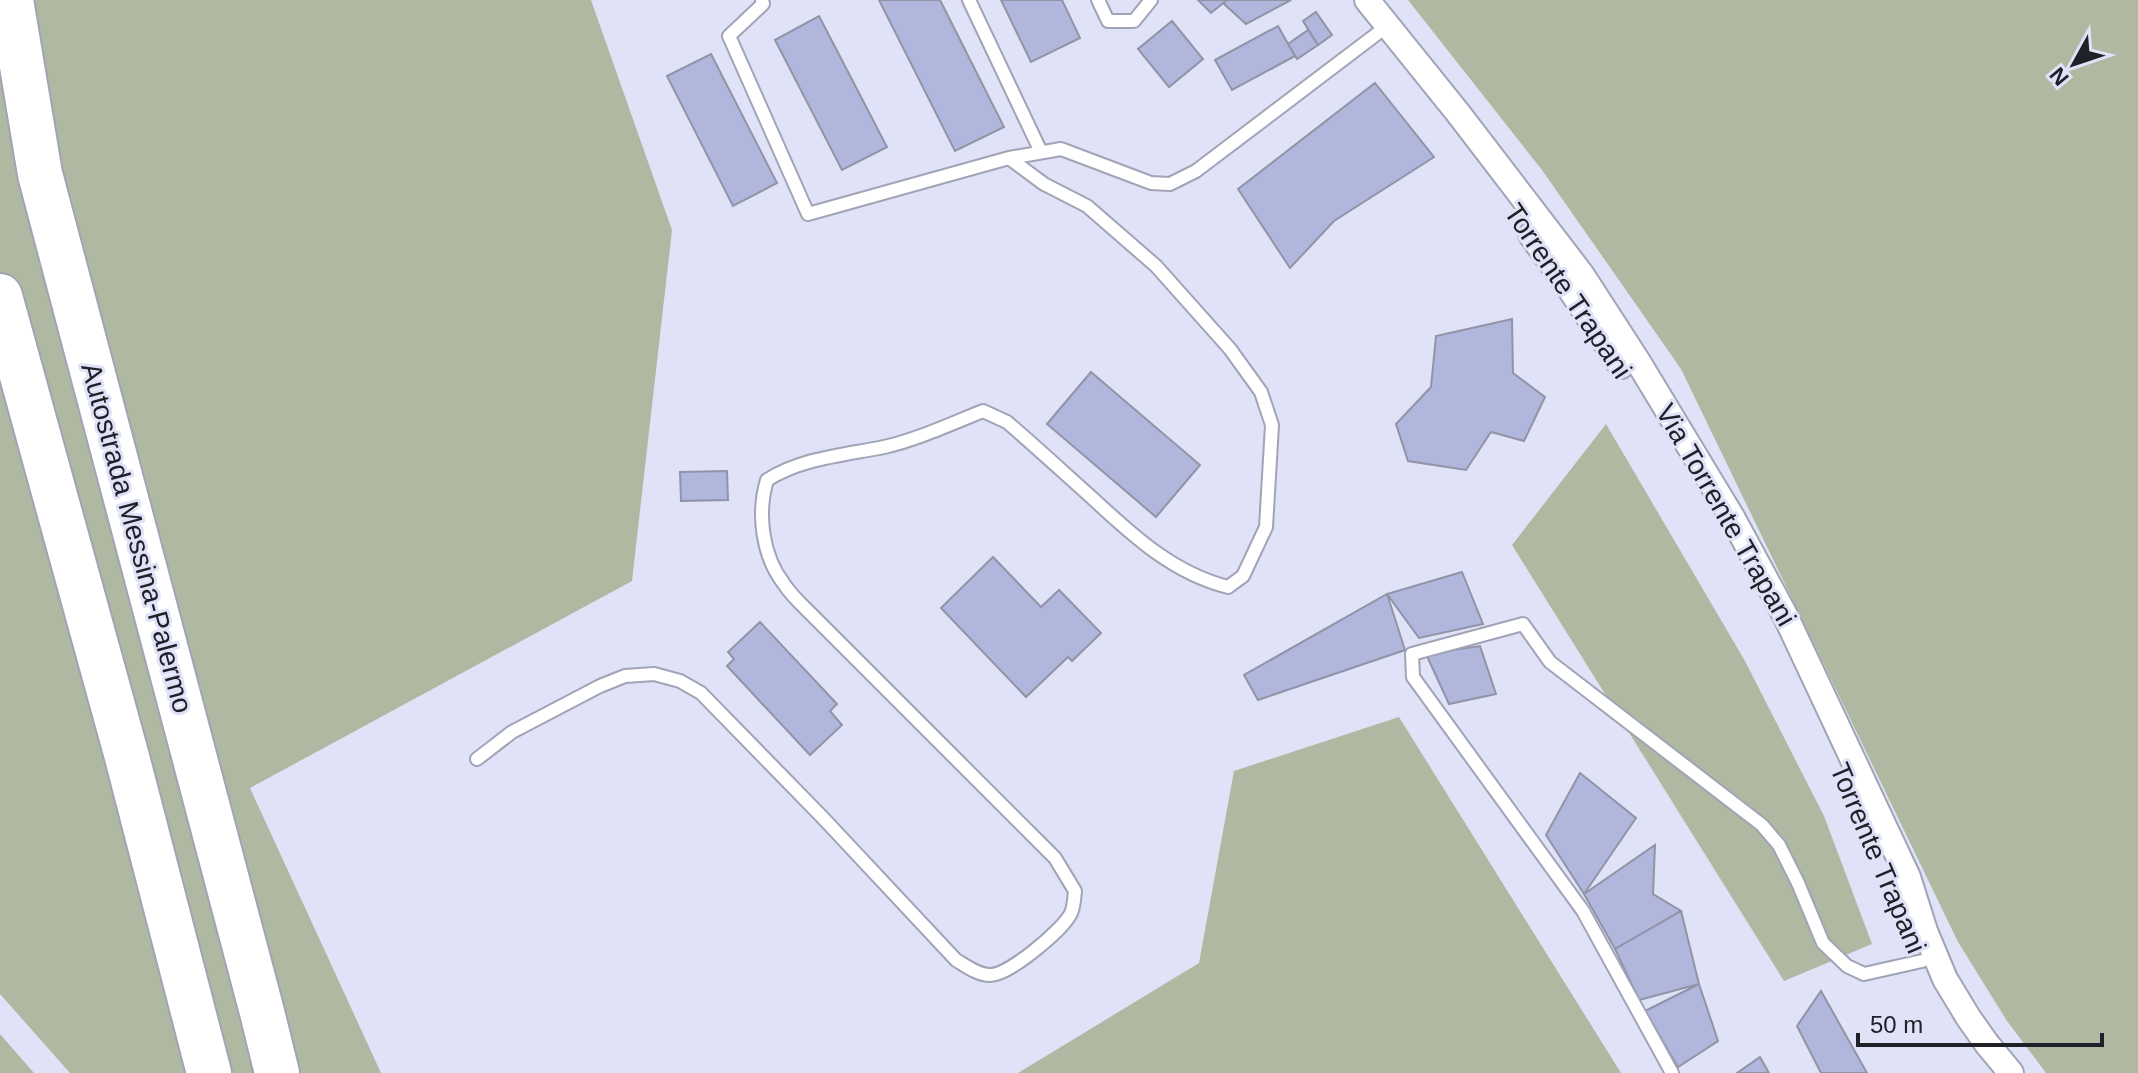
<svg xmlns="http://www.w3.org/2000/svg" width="2138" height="1073" viewBox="0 0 2138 1073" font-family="Arial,sans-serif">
<rect width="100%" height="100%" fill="#e0e3f7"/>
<path fill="#afb9a2" d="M0,0H591L672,230L632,581L250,788L381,1073H70L0,994Z
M1408,0H2138V1073H2046L2007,1021L1958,942L1681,369L1542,170Z
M1606,424L1745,661L1824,816L1872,944L1784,981L1512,545Z
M1399,717L1621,1073H1018L1199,963L1234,771Z
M0,1034L34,1073H0Z"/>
<path fill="#b1b6dc" stroke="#9193a6" stroke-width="2" d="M879,0H940L1004,127L955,151Z
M1001,0H1062L1080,38L1031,62Z
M1198,0H1227L1211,13Z
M1227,0H1291L1246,24L1223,3Z
M1316,12L1332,35L1318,45L1303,21Z
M819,16L887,147L842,170L775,40Z
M1172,21L1203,59L1169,87L1138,49Z
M1278,26L1295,56L1232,90L1215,60Z
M1308,30L1318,45L1297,59L1288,44Z
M711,54L777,183L733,206L667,76Z
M1375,83L1434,157L1334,221L1290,268L1238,189Z
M1512,319L1513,373L1545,397L1524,441L1491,432L1466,470L1408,461L1396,424L1431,387L1436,336Z
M1091,372L1200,465L1156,517L1047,424Z
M727,471L728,500L681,501L680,472Z
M993,557L1041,607L1059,590L1101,633L1072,661L1068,657L1026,697L941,608Z
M1462,572L1483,624L1419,638L1387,594Z
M1387,594L1405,650L1258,700L1244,675Z
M760,622L837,704L830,711L842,725L810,755L727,666L734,659L728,652Z
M1480,646L1496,694L1449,704L1426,654Z
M1580,773L1636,818L1584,894L1546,835Z
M1655,845L1653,894L1681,911L1615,949L1584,894Z
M1681,911L1699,984L1639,1000L1615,949Z
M1699,984L1718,1041L1678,1067L1645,1011Z
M1821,991L1867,1073H1821L1797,1026Z
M1760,1057L1769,1073H1737Z"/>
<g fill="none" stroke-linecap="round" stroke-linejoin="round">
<defs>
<path id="lane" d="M762,0L763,4L729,36L808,214L1009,158L1061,149L1151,183L1170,184L1196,171L1378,33
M969,0L1041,152
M1098,0L1108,21H1134L1151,0
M477,759L512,732L600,686L625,676L654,674L680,681L701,693L824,819L956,960C966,966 978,975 990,975C1009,975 1060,932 1070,915C1074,909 1074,899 1075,891L1055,858L810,613C801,604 791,595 784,584C762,556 757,513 767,480C802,458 844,455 884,447C916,440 953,423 983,411L1007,422C1035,446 1062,471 1090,496C1131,534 1172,573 1228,587L1243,576L1266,527L1272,425L1261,392L1230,349L1156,266L1087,206L1044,184L1009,158
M1672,1073L1583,911L1413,677L1412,654L1523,624L1550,662L1762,825L1779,845L1798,883L1823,943L1847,966L1864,974L1922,961"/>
<path id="street" d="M1367,0L1458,113L1582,275L1637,360L1732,517L1785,615L1908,877L1925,931L1945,979L1968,1017L1987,1044L2011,1073
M1531,235L1568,286L1621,366"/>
<path id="highway" d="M11,0L40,174L262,1012L277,1073
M0,296L127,757L209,1073"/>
</defs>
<use href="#lane" stroke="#a1a3b6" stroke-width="16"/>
<use href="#street" stroke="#a1a3b6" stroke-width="28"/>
<use href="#highway" stroke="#a1a3b6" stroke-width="48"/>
<use href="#lane" stroke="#fff" stroke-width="12"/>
<use href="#street" stroke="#fff" stroke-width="24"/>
<use href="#highway" stroke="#fff" stroke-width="44"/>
</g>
<g text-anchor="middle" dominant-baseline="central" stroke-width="6" stroke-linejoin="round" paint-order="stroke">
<g font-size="28" fill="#202128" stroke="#e0e3f7">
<text transform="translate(1568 291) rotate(56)">Torrente Trapani</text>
<text transform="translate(1726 515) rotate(60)">Via Torrente Trapani</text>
<text transform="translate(137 538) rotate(75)">Autostrada Messina-Palermo</text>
<text transform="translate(1878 858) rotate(67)">Torrente Trapani</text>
</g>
</g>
<g transform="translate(2074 64) rotate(230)" stroke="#e0e3f7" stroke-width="6" paint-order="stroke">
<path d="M0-6L14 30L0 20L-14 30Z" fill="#202128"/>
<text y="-12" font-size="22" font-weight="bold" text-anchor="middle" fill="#202128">N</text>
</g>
<path d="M1858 1033v12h244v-12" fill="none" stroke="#202128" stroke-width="4"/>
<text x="1870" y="1033" font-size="24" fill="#202128" stroke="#e0e3f7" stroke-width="6" paint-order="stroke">50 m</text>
</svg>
